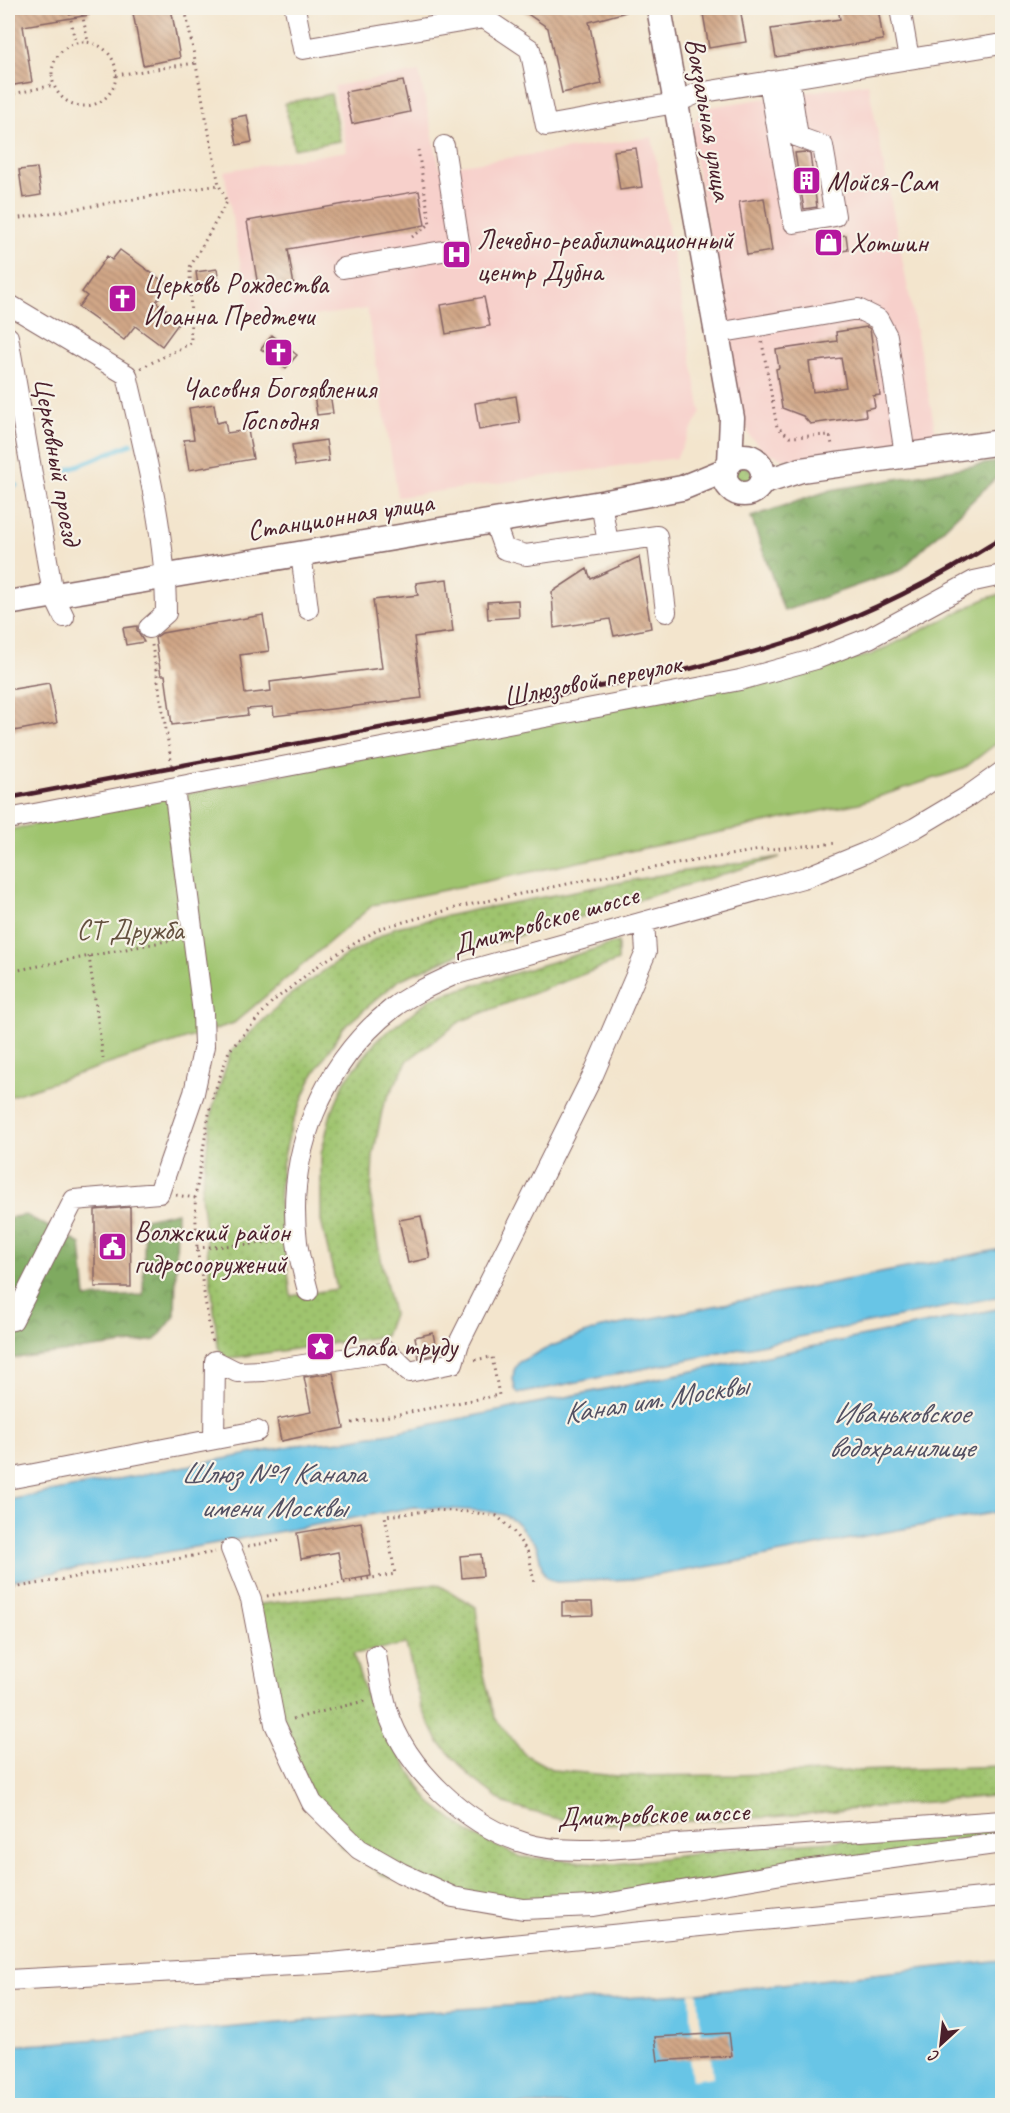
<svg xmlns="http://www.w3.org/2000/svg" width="1010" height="2113" viewBox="0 0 1010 2113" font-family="Caveat,sans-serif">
<defs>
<pattern id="grass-dots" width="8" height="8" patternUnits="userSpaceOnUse" patternTransform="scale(1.5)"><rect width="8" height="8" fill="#9fc46e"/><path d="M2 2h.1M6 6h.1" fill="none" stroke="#8aa85f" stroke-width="1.8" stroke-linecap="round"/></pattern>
<pattern id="forest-crowns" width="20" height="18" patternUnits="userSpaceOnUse" patternTransform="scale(1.5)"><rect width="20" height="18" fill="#7faa61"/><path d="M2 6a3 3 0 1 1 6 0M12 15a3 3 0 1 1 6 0" fill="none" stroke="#6a8a50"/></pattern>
<pattern id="building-back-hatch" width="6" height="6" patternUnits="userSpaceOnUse" patternTransform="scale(1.5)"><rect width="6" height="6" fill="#d1a787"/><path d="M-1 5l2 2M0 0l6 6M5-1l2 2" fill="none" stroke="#ac876f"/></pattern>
</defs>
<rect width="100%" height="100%" fill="#f7f3e8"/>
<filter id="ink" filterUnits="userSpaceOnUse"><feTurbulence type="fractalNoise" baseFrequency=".0167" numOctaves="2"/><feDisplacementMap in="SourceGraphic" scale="12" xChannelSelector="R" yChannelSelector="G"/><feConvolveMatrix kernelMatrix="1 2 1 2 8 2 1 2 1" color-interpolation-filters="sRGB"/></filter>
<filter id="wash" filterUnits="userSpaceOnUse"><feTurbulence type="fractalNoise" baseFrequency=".008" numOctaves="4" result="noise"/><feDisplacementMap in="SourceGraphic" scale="24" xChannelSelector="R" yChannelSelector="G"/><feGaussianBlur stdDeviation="1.35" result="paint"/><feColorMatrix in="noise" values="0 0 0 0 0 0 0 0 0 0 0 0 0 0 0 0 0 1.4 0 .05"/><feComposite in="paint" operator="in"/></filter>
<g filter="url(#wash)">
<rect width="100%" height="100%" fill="#f3e5cd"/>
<path fill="#f7d0cb" d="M419,72L440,168L652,137L701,412L676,458L398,497L367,309L251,324L224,171L347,151L334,86Z
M868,83L937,439L832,456L788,460L763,451L750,436L740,412L690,130L702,108Z"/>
<path fill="url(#grass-dots)" stroke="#74724c" stroke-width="1.5" d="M331,94L340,141L294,149L285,103Z
M733 476a10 10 0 1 1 20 0a10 10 0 1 1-20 0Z
M780,857L459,954L399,980L343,1028L312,1077L291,1127L282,1165L279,1202L291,1296L337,1289L321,1221V1154L331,1113L345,1081L378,1039L432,998L618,942V961L461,1021L408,1060L383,1106L373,1156L371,1199L378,1245L393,1314L385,1336L225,1359L218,1347L201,1194L212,1111L230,1053L287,997L342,958L396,927L474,910L666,874Z
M437,1584L476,1607L482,1667L495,1718L524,1754L553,1770L617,1776L736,1775L1002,1766V1795L773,1817L647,1823L577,1824L507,1805L471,1777L438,1741L421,1706L406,1644L353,1654L372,1713L429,1801L471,1834L520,1857L615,1864L742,1848L1002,1827V1839L610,1906L474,1907L385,1876L342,1847L316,1815L245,1606Z"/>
<path fill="url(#forest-crowns)" stroke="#646446" stroke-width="1.5" d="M1002,461V472L901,570L784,611L751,517L831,490Z
M177,1212L175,1316L156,1340L8,1359V1218L26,1215L81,1244L86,1298L143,1295L145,1219Z"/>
<path fill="#9fc46e" stroke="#74724c" stroke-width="1.5" d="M1002,594V739L963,769L859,803L373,905L234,1023L8,1097V830L871,655L987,598Z"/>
<path fill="#68c5e6" stroke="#597288" stroke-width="1.5" d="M1002,1249V1296L523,1393H518L515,1389L513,1378L514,1370L519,1362L552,1346L598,1329Z
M1002,1308V1511L870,1535L747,1560L635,1579L556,1582L547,1578L543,1572L537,1546L517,1523L504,1515L485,1511L414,1507L8,1581V1500L297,1445L342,1441L390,1433Z
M1002,1960V2105H8V2046L42,2044L371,2015L698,1993Z"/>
<path fill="#f3e5cd" d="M690,1993H698L701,2033H729L732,2056L711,2057L713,2077L692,2080L689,2059L658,2061L655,2037L692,2034Z"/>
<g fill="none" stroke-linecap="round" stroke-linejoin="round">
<path stroke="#68c5e6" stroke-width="5" d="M60,473L131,444
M8,488L16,485"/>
</g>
<g id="blocks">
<path fill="url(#building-back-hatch)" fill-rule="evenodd" d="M8,8H89V15L23,26L32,82L8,86Z
M132,8H171L180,58L143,65Z
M519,8H625L626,12L589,22L602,84L562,93L548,28Z
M702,8H740L746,42L709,48Z
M838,8H878L883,40L776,57L771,29L840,19Z
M403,81L410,112L352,124L345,92Z
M247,115L252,142L237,145L232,118Z
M636,148L642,187L620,190L614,151Z
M805,152L810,154L817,207L804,209L795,153Z
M37,168L41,195L23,198L19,170Z
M419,191L425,225L288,249L294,286L259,292L247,221Z
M764,198L772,251L747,255L739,202Z
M846,235L848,250L820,254L818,239Z
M120,250L168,285L156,302L181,320L162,346L135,326L124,340L78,307L87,296L82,292L107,256L112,260Z
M217,269L220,288L199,291L196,272Z
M484,297L490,326L446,334L441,305Z
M867,327L870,329L880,395L873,396L875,407L865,409L866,416L810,424L803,416L782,408L776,369L779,368L776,350L837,341L836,332ZM841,358L846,387L813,392L809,362Z
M272,335L297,355L286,368L261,349Z
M330,393L333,413L317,415L314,395Z
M516,396L520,423L479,430L475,403Z
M214,404L217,423L225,421L227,433L248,430L253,459L189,470L184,440L194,439L189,408Z
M326,440L329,461L295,466L292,445Z
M639,557L651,628L614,636L610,619L554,628L552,592L587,569L591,579Z
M447,579L453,632L414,637L422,698L274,716L273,707L247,709L248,715L172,725L165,675H161L155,638L162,633L263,615L269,651L240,655L245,694L271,691L270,682L382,668L373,600L418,595L416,583Z
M518,600L519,617L488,619L487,602Z
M137,626V631L144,642L126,645L123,628Z
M49,683L57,723L8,732V690Z
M130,1207L131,1287H95V1210Z
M421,1216L430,1258L408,1263L399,1220Z
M433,1333L437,1354L419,1358L415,1337Z
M333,1373L344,1428L281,1441L277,1419L311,1412L304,1377Z
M361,1522L371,1576L343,1581L338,1552L301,1559L297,1533Z
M481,1554L483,1576L462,1578L460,1556Z
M562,1602H592L593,1615L562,1616Z
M729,2033L732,2056L658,2061L655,2037Z"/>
</g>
</g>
<g filter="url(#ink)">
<use href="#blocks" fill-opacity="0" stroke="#856464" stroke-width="1.5"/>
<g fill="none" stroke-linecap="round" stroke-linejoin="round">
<defs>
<path id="minor" d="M295,8L303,49L484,18L530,49L546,126L675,103L698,93L1002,44
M900,8L909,59
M769,81L794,223L835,216L823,146L798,137L789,78
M343,268L460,248L444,146
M8,304L127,375C145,453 166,532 166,613L149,628
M717,333L858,309L878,319L887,336L905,455
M8,337L53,594L64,617
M601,503L608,543
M494,521L504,549L526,555L657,536L666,612
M301,553L308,609
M8,819L740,680L816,659L869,638L974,581L1002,575
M308,1291C304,1275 299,1258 297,1242C286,1153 322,1064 393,1008C411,994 432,985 453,975L806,877L865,853L915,828L967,797L1002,772
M8,1321L13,1320L74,1200L159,1193L194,1093L204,1046L203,1013L174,788
M214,1439L215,1361L237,1372L264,1371L388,1352L409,1372L453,1363L459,1343L593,1075L646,952L644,922
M8,1479L257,1431
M231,1549L251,1599L275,1724L312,1803L359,1849L401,1873L453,1897L523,1909L593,1906L805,1870L1002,1843
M376,1655C379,1672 382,1691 387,1709C405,1769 468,1827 528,1844C549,1850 571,1850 592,1850L1002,1821
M8,1980L331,1963L1002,1896"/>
<path id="major" d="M659,8L732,418L730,463
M725 475a19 19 0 1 1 38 0a19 19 0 1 1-38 0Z
M761,483L801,470L1002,442
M8,603L601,503L682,488L726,470"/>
</defs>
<use href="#minor" stroke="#856464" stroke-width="22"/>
<use href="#major" stroke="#856464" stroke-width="27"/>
<path stroke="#856464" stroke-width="3" stroke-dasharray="1.5 4.5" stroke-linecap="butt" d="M69,8L75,43
M81,8L88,42
M52 74a32 32 0 1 1 64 0a32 32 0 1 1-64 0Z
M116,75L195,63
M8,95L54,85
M8,220L219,185
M412,237L430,224L418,150
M762,342L777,427L790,437L830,435L832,445
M141,368L191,343L190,267L227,202L219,185L185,8
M152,645L173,772
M89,956L103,1058
M8,972L177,939
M212,1099L229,1051L272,1002L323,962L381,928L463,906L610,875L760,850L838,843
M210,1108L195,1198L197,1248L212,1344
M176,1195L195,1198
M197,1248L281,1242
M352,1423L499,1395L492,1357L473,1360
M248,1546L282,1540
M8,1589L215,1552
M267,1596L395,1574L385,1516L435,1510L470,1512L497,1516L513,1531L529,1554L534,1583
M293,1719L368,1700"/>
<use href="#minor" stroke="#fff" stroke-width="20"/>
<use href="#major" stroke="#fff" stroke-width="24"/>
<path stroke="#4a1f2b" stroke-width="4.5" d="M8,798L677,672C720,661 763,651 805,636C875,611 940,577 1002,538"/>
</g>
</g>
<defs>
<symbol id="building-square" viewBox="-11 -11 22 22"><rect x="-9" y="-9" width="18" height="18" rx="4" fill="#b5179e" stroke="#f7f3e8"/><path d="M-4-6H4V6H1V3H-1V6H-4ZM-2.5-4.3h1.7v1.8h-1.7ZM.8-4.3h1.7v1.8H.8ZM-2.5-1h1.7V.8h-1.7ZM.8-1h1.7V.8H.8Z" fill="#fff"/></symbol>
<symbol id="shop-square" viewBox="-11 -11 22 22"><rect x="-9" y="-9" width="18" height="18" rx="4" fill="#b5179e" stroke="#f7f3e8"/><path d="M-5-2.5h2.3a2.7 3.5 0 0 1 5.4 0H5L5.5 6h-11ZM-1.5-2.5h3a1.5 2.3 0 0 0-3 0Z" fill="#fff"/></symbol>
<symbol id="hospital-square" viewBox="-11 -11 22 22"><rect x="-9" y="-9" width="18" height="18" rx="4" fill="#b5179e" stroke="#f7f3e8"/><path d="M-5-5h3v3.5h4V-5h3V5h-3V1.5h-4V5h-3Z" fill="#fff"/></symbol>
<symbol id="church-square" viewBox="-11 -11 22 22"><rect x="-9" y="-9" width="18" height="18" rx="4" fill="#b5179e" stroke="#f7f3e8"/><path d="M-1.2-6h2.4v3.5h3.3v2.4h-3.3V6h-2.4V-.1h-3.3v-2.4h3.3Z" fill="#fff"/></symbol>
<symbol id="civic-square" viewBox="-11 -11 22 22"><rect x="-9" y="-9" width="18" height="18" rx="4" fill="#b5179e" stroke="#f7f3e8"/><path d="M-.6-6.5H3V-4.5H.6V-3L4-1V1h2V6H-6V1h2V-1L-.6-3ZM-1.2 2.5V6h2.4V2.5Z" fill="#fff"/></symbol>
<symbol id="sight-square" viewBox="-11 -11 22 22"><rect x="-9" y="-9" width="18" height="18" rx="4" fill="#b5179e" stroke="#f7f3e8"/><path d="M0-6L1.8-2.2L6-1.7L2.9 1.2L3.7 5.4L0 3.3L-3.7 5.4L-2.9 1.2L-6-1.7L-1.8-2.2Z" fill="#fff"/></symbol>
</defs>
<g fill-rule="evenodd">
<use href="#building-square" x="790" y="164" width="33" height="33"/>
<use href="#shop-square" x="812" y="226" width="33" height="33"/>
<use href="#hospital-square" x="440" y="238" width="33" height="33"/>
<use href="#church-square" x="106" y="282" width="33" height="33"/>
<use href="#church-square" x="262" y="336" width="33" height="33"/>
<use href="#civic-square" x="96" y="1230" width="33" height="33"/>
<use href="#sight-square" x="304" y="1330" width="33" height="33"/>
</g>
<g text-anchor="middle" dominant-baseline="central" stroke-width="4.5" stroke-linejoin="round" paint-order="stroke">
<g font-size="28" fill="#4a1f2b" stroke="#f7f3e8">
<text transform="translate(709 119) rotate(80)">Вокзальная улица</text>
<text transform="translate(58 461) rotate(80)">Церковный проезд</text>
<text transform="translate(340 516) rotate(-9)">Станционная улица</text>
<text transform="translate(592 680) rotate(-11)">Шлюзовой переулок</text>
<text transform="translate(545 920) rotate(-16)">Дмитровское шоссе</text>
<text transform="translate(653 1814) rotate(-2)">Дмитровское шоссе</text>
</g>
<g font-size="28" fill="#4a1f2b" stroke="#f7f3e8" text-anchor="start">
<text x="827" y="181">Мойся-Сам</text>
<text x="477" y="239">Лечебно-реабилитационный<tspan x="477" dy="32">центр Дубна</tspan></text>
<text x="850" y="242">Хотшин</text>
<text x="143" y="283">Церковь Рождества<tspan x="143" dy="32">Иоанна Предтечи</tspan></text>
<text x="279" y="388" text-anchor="middle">Часовня Богоявления<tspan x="279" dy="32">Господня</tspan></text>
<text x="134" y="1231">Волжский район<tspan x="134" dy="32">гидросооружений</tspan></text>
<text x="341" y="1346">Слава труду</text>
</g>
<g font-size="28" fill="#64513f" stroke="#f7f3e8">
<text x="130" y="929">СТ Дружба</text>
</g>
<g font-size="30" font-style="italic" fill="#535163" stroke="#f7f3e8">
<text transform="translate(655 1399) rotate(-9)">Канал им. Москвы</text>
<text x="901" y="1413">Иваньковское<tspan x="901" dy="34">водохранилище</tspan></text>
<text x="273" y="1473">Шлюз №1 Канала<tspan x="273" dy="34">имени Москвы</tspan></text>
</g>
</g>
<rect width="1010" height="2113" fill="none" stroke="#f7f3e8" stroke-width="30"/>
<g transform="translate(941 2044) rotate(207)" stroke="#f7f3e8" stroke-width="4.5" paint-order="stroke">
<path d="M0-4.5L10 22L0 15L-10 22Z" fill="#4a1f2b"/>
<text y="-9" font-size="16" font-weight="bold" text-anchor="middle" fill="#4a1f2b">С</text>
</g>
</svg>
